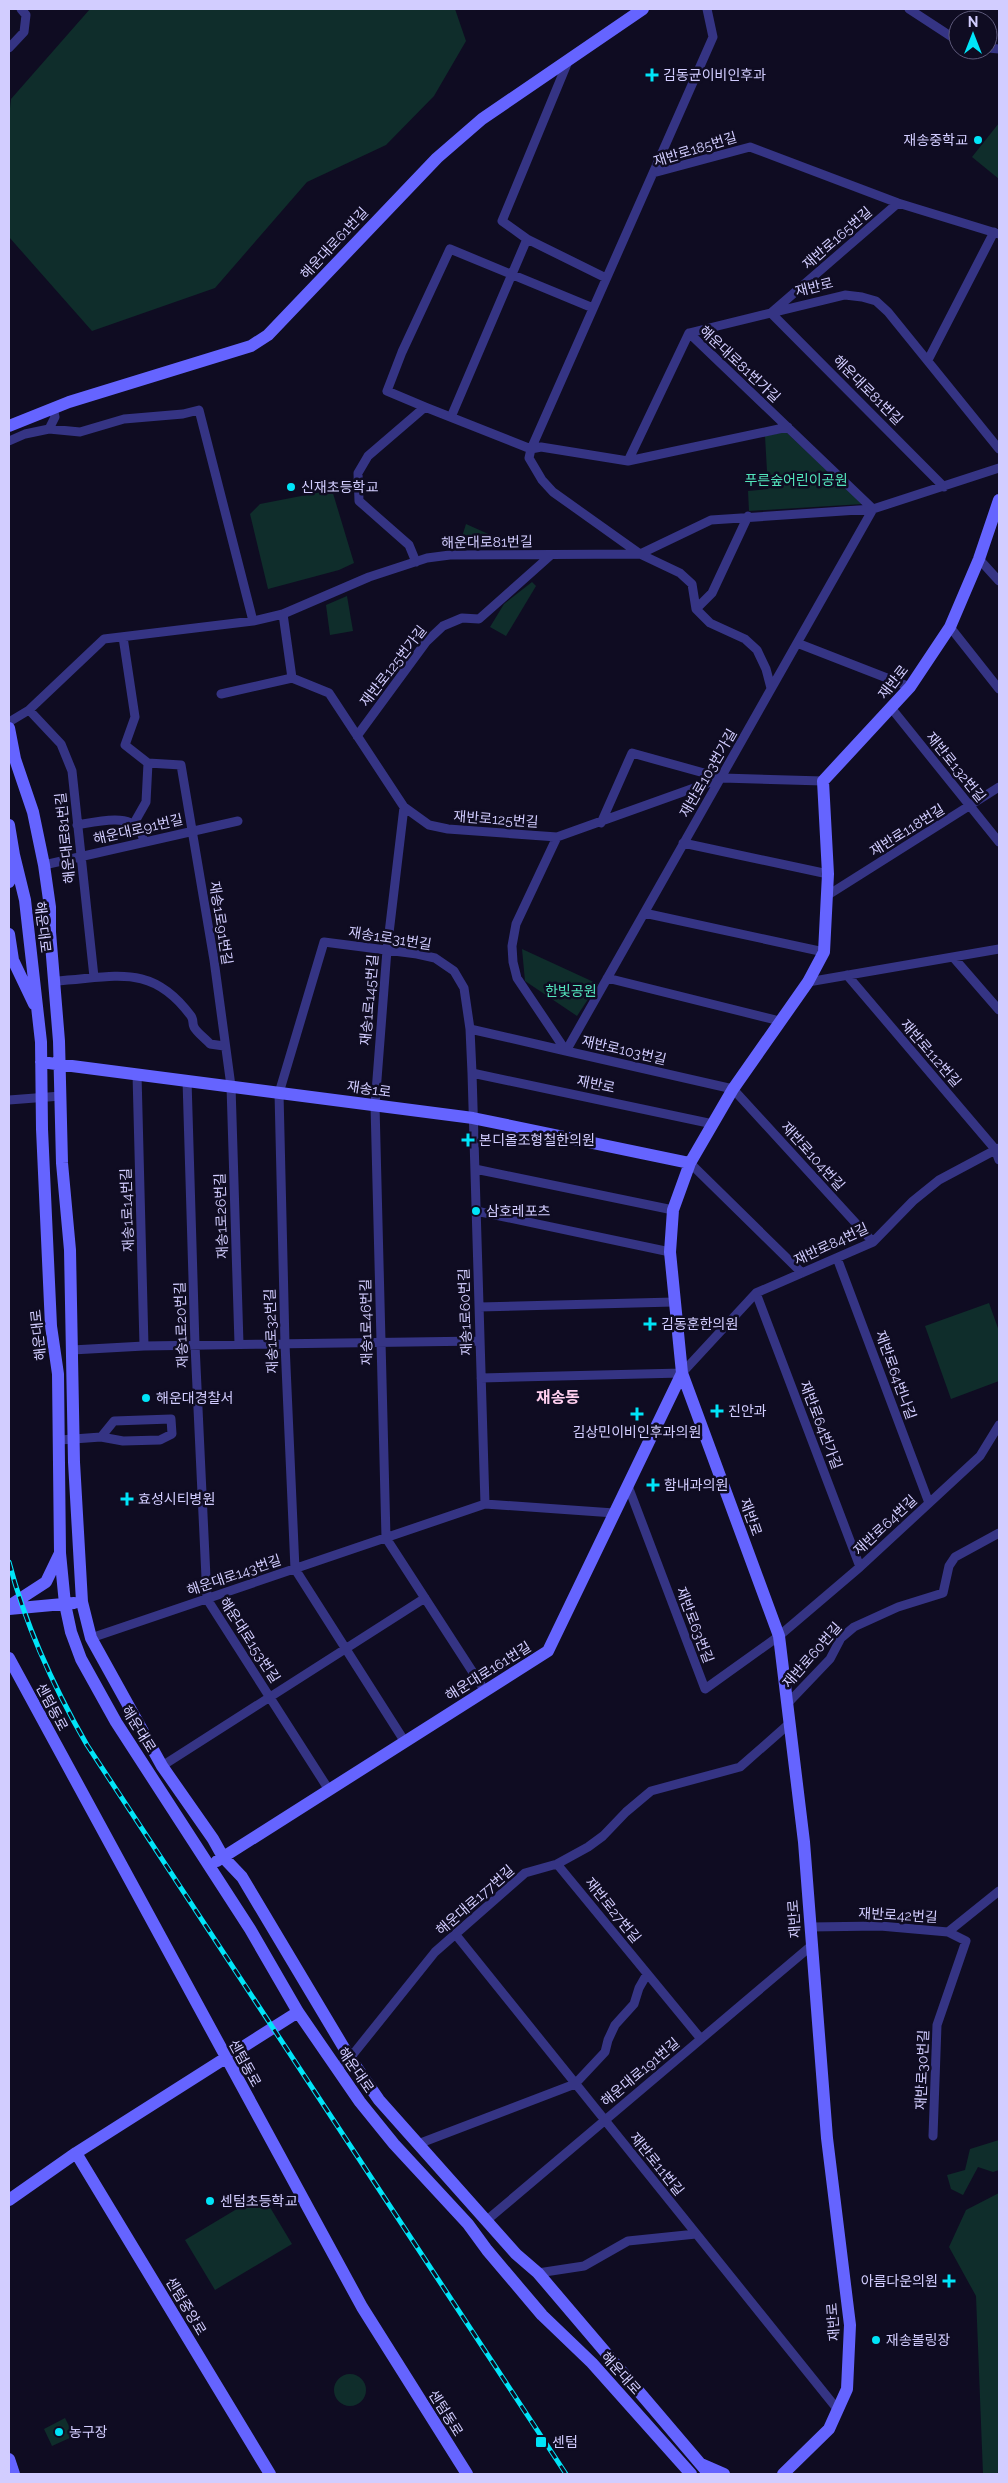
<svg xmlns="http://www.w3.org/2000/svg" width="1008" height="2483" viewBox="0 0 1008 2483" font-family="Raleway,'Noto Sans KR',sans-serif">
<rect width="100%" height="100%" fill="#0f0c22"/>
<path fill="#0f2d2b" d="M90,9H455L466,41L434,96L386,145L307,182L215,288L92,331L9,237V117L11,99Z
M999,123V179L972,157Z
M786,432L863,504L749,511L748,491L768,489L765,436Z
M332,490L354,563L339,570L268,589L250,514L260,504Z
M466,524L504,541L461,540Z
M532,582L536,586L506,636L490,627L504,604Z
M347,596L353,631L330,635L326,605Z
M522,949L598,984L577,1016L525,981Z
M989,1303L999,1331V1381L951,1399L925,1326Z
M999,2140V2170L993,2172L978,2167L963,2195L951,2189L947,2175L965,2170L970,2149Z
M999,2193V2474H983L976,2296L949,2247L966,2210Z
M262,2194L292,2244L215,2290L185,2240Z
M334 2390a16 16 0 1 1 32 0a16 16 0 1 1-32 0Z
M65,2418L74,2436L52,2446L44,2429Z"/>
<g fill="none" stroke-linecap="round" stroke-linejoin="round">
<path stroke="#353484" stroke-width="9" d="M909,9L958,41
M9,48L24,32L26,15L21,9
M988,48L999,49
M653,173L713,37L707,9
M898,203L771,313L944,487
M527,239L606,278
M689,333L845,295L862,297L876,301L888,312L999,449
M928,360L994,232
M425,407L387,391L402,352L450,249L593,308
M451,417L527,239L502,221L569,59
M49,429L55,417L53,408
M9,441L25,434L49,429L80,432L124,419L183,414L199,410L253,621
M628,461L689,333
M979,559L999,581
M416,562L409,545L359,501L358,473L368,456L425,407L531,449L653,173L750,147L898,203L999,234
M696,609L712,593L748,516
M283,614L292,678L329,693L404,807L429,825L448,829L557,837L722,778L823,781
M950,627L999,689
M123,637L135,717L125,745L148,763L181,765L214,960L231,1086L239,1344
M797,643L910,687
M771,688L766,669L757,650L745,639L710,623L696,609L692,584L680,573L640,554L553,492L542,480L529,458L531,449L541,447L628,461L788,427
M221,694L292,678
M892,709L999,842
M29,710L61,744L72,771L94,977
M9,722L29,710L104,639L253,621L283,614L369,577L427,558L450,555L640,554L711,520L873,509L999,468
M357,736L426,642L443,626L462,618L479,619L551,555
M404,807L387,950L375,1105L386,1538L485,1691
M601,823L632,753L722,778
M77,825C95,822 128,813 140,830C142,833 143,839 144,842
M133,825L146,802L148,763
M557,837L516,924L512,946L513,962L517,978L566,1051L733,1089L873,1242
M683,843L828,874
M44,865L238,821
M828,895L999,787
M644,913L824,952
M953,957L999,1010
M847,975L995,1149L999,1160
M607,978L780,1021
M55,981C113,978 151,961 191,1016C194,1020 192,1023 194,1027C197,1033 206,1039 210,1044L224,1046
M808,982L999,949
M470,1029L566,1051L873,509L689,333
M472,1073L713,1124
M137,1074L144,1346
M187,1080L195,1345L207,1599L329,1790
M9,1100L61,1096
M690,1163L802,1273
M475,1169L673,1210
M476,1211L670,1252
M837,1258L929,1503
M756,1293L860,1567
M479,1307L674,1302
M72,1350L144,1346L480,1341
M481,1378L682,1373L756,1293L873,1242L913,1201L939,1180L999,1148
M60,1440L101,1437L123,1441L160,1440L172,1434L171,1419L114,1421L101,1437
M628,1486L705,1689L779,1636L860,1567L980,1456L999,1425
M91,1638L485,1504L614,1513
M788,1703L830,1659L841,1638L854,1627L898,1607L943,1593L949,1566L955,1557L999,1533
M405,1742L295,1569L285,1344L279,1093L324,942L417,954L435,958L454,971L464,988L470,1029L472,1073L485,1504
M162,1766L425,1598
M557,1864L701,2039
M810,1927L880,1926L948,1932L999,1891
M456,1935L838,2410
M337,2068L350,2058L435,1952L525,1873L557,1864L588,1847L603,1836L626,1812L651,1791L740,1767L790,1723
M933,2136L937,2025L966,1941L948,1932
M418,2144L575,2084L605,2052L608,2040L615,2025L634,2004L639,1988L647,1974
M487,2220L811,1946
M538,2273L584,2266L628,2241L696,2234"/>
<path stroke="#6564ff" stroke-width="12" d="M9,426L69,402L251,346L268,335L437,158L482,119L643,9
M9,728L15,759L33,812L44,865L50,907V932L59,1041L62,1163L70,1250L74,1462L82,1602L91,1638L162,1766L213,1839L223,1857L242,1877L350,2058L379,2100L516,2254L538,2273L709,2474
M9,825L14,855L25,900L41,1042L42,1129L51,1326L58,1374L60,1553L65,1604L71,1632L81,1659L116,1722L250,1929L298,2012L360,2102L394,2144L468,2224L487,2250L542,2315L592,2363L691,2474
M9,882L13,860
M9,934L13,960L34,1004
M41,1062L473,1118L690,1163
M9,1606L46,1582L59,1555
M9,1609L74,1603
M9,1658L362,2307L467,2474
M217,1861L548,1651L682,1373
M76,2153L270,2474
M9,2200L76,2153L298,2012
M9,2459L14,2474
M701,2464L724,2474
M783,2474L829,2429L847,2389L850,2325L827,2138L804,1842L779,1636L682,1373L670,1252L673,1210L690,1163L733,1089L808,982L824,952L828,874L823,781L910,687L950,627L979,559L999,500"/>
<defs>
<path id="rail" d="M9,1562C26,1627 53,1686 87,1745L566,2474"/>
</defs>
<use href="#rail" stroke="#00e5f8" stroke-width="5"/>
<use href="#rail" stroke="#0f0c22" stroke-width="3" stroke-dasharray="9" stroke-linecap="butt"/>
</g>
<g fill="#00e5f8" stroke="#0f0c22" stroke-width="2">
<path d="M649.5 67.5h5v5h5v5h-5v5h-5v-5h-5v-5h5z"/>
<circle cx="978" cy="140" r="5"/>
<circle cx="291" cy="487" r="5"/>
<path d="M465.5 1132.5h5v5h5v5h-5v5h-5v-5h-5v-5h5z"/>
<circle cx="476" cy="1211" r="5"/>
<path d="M647.5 1316.5h5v5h5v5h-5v5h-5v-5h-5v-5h5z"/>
<circle cx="146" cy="1398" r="5"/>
<path d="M714.5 1403.5h5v5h5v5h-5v5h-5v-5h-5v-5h5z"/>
<path d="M634.5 1406.5h5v5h5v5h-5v5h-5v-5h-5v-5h5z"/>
<path d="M650.5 1477.5h5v5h5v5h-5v5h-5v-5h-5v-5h5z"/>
<path d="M124.5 1491.5h5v5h5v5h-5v5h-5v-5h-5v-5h5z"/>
<circle cx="210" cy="2201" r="5"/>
<path d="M946.5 2273.5h5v5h5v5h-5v5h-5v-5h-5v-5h5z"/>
<circle cx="876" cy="2340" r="5"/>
<circle cx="59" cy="2432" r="5"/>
<rect x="535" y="2436" width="12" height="12" rx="2.5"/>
</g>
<g text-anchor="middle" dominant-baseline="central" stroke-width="5" stroke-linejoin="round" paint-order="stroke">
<g font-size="14" fill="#d2cdff" stroke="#0f0c22" text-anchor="start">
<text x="663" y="75">김동균이비인후과</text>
<text x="968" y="140" text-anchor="end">재송중학교</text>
<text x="301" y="487">신재초등학교</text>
<text x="479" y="1140">본디올조형철한의원</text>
<text x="486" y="1211">삼호레포츠</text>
<text x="661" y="1324">김동훈한의원</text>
<text x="156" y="1398">해운대경찰서</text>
<text x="728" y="1411">진안과</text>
<text x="637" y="1432" text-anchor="middle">김상민이비인후과의원</text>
<text x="664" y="1485">함내과의원</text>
<text x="138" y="1499">효성시티병원</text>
<text x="220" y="2201">센텀초등학교</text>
<text x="938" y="2281" text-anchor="end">아름다운의원</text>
<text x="886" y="2340">재송볼링장</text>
<text x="69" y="2432">농구장</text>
<text x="552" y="2442">센텀</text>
</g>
<g font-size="14" fill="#d2cdff" stroke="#0f0c22">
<text transform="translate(695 149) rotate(-17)">재반로185번길</text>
<text transform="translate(837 238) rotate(-41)">재반로165번길</text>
<text transform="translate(334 243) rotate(-47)">해운대로61번길</text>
<text transform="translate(814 287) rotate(-14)">재반로</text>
<text transform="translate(740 364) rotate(43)">해운대로81번가길</text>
<text transform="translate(868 390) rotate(45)">해운대로81번길</text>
<text transform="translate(487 542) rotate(-1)">해운대로81번길</text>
<text transform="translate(393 666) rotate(-52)">재반로125번가길</text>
<text transform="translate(893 682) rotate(-52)">재반로</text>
<text transform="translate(956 767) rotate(51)">재반로132번길</text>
<text transform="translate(708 773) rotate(-60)">재반로103번가길</text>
<text transform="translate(496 819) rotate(4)">재반로125번길</text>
<text transform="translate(138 829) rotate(-13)">해운대로91번길</text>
<text transform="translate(907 830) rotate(-32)">재반로118번길</text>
<text transform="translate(65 838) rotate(-96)">해운대로81번길</text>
<text transform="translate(221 923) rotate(81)">재송1로91번길</text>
<text transform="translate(43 927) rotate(83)">해운대로</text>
<text transform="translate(390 938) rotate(9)">재송1로31번길</text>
<text transform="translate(369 1000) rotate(-85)">재송1로145번길</text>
<text transform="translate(624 1050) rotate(13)">재반로103번길</text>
<text transform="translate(931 1053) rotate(49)">재반로112번길</text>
<text transform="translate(596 1084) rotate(12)">재반로</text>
<text transform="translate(369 1089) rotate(8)">재송1로</text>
<text transform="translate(813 1156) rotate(48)">재반로104번길</text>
<text transform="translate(127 1210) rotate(-92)">재송1로14번길</text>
<text transform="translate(221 1216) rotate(-92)">재송1로26번길</text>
<text transform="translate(831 1244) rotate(-25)">재반로84번길</text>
<text transform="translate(465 1312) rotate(-92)">재송1로60번길</text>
<text transform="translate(366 1322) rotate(-91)">재송1로46번길</text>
<text transform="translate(181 1325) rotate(-92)">재송1로20번길</text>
<text transform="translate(271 1331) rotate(-92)">재송1로32번길</text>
<text transform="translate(38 1335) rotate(-96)">해운대로</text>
<text transform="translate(896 1375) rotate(70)">재반로64번나길</text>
<text transform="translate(821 1425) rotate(69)">재반로64번가길</text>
<text transform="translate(751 1517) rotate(70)">재반로</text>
<text transform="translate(885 1525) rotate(-43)">재반로64번길</text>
<text transform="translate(234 1575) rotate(-19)">해운대로143번길</text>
<text transform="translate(695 1625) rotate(69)">재반로63번길</text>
<text transform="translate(250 1640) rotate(57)">해운대로153번길</text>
<text transform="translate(812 1655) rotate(-49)">재반로60번길</text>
<text transform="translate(488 1671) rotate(-32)">해운대로161번길</text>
<text transform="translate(52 1707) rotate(62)">센텀동로</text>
<text transform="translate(139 1729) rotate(58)">해운대로</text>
<text transform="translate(475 1900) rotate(-41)">해운대로177번길</text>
<text transform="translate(613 1910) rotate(51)">재반로27번길</text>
<text transform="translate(898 1915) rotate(3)">재반로42번길</text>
<text transform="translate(794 1919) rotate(-94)">재반로</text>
<text transform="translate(245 2063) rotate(61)">센텀동로</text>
<text transform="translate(356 2070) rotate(55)">해운대로</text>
<text transform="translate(922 2070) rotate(-88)">재반로30번길</text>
<text transform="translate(640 2072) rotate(-40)">해운대로191번길</text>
<text transform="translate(657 2164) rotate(51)">재반로11번길</text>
<text transform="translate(186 2306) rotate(59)">센텀중앙로</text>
<text transform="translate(833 2322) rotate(-94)">재반로</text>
<text transform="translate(621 2373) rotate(48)">해운대로</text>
<text transform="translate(446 2413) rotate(58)">센텀동로</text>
</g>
<g font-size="14" fill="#53e6bd" stroke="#0f0c22">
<text x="796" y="480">푸른숲어린이공원</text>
<text x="571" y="991">한빛공원</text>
</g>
<g font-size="16" font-weight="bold" fill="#ffcfef" stroke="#0f0c22">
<text x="558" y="1397">재송동</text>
</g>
</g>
<rect width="1008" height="2483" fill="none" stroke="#d2cdff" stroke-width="20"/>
<g transform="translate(973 35)"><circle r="24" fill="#0f0c22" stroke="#5d597a"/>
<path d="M0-4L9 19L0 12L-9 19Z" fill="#00e5f8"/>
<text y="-8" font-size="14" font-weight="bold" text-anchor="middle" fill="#d2cdff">N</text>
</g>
</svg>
